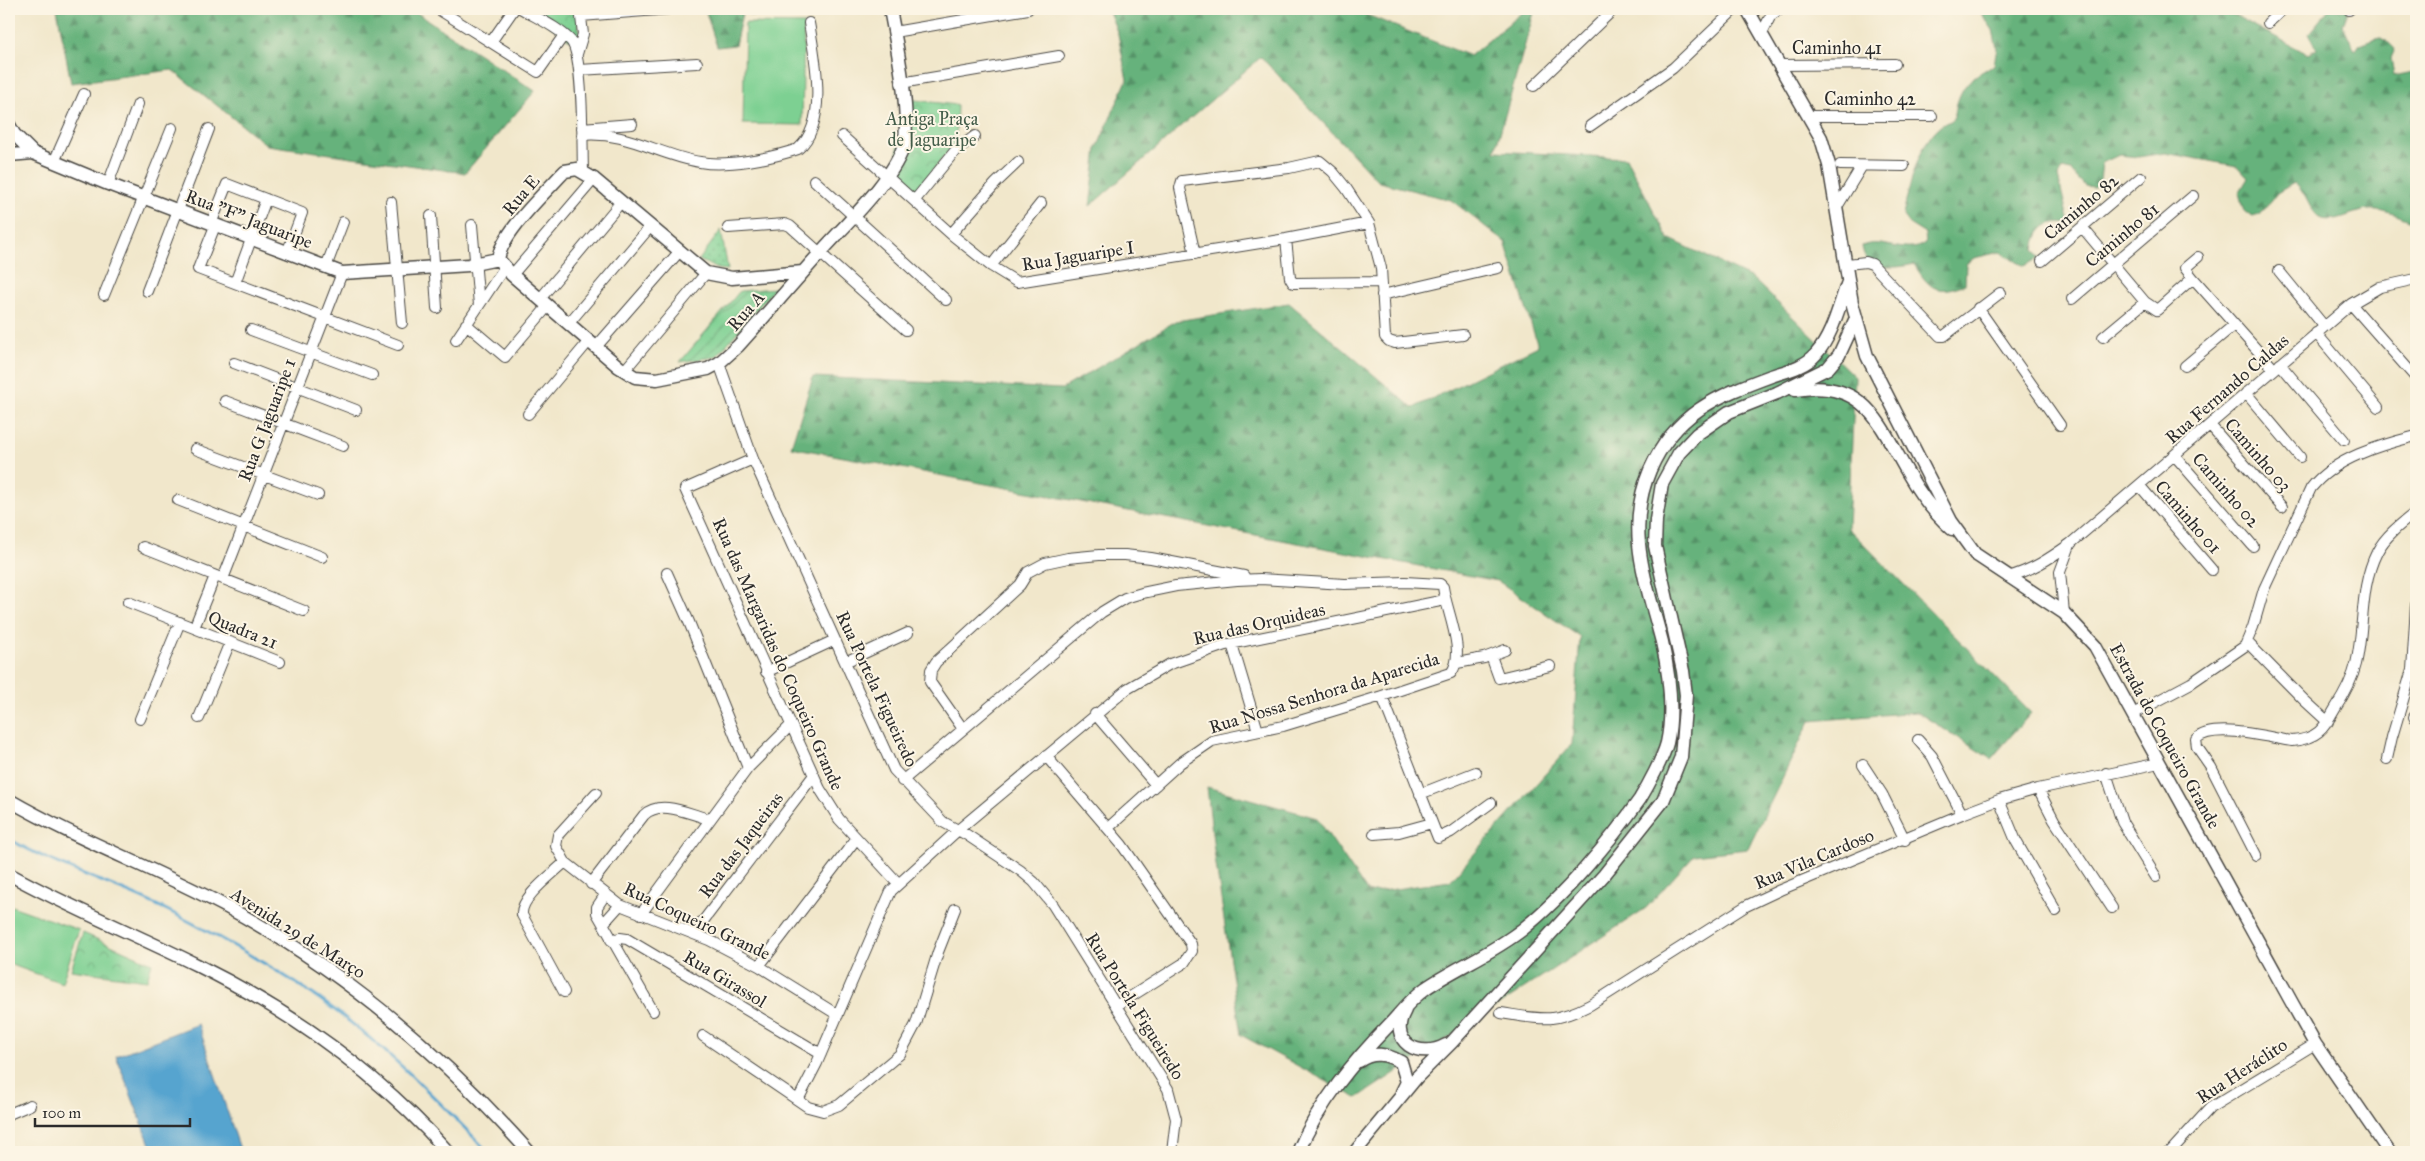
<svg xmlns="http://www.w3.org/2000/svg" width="2425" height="1161" viewBox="0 0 2425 1161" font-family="'IM FELL Great Primer',serif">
<defs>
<pattern id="grass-dots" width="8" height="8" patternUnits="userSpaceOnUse" patternTransform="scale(1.25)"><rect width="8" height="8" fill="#7dd092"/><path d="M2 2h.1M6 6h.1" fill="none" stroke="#67a977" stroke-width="1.8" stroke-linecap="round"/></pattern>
<pattern id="forest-firs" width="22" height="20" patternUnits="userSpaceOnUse" patternTransform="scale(1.25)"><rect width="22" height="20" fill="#66b27c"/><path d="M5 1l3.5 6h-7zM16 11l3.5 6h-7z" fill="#549166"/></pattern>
<pattern id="park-crowns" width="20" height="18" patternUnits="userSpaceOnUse" patternTransform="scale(1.25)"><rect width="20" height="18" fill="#7dd092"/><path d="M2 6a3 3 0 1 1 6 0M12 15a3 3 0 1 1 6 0" fill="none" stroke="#67a977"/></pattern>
<pattern id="garden-furrows" width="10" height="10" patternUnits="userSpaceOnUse" patternTransform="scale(1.25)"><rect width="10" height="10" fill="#7dd092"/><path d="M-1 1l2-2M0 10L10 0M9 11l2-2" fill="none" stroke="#67a977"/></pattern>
</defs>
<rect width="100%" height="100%" fill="#fcf5e5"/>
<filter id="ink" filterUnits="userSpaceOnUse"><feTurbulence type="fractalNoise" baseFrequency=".02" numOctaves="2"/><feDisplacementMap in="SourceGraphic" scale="10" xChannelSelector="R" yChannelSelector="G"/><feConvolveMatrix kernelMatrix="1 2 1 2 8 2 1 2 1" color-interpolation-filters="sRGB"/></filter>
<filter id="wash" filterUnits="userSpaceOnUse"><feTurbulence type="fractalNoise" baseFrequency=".0096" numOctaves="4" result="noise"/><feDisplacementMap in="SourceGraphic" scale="20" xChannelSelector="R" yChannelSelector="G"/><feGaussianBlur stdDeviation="1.12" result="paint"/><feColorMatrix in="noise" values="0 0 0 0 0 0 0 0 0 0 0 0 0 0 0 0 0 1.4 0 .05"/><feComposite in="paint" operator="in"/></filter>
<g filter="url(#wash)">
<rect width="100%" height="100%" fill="#f1e7cb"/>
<path fill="url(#grass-dots)" stroke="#547e5e" d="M721,230L728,270L718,269L699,260Z"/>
<path fill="url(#forest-firs)" stroke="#486e54" d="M57,9H411L535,91L465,173L267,145L172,70L71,83Z
M705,9H743L735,45L717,47Z
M1108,9H1358L1357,11L1470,56L1526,9H1535L1495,151L1626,158L1668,238L1752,278L1855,377L1848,528L2031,713L1991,759L1917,712L1810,721L1748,849L1694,855L1646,908L1357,1098L1241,1035L1214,851L1207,787L1317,818L1368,893L1450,881L1572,744L1580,637L1498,581L791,447L813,377L1062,389L1176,321L1289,303L1413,408L1538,346L1505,242L1451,200L1379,182L1261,57L1090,206L1097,148L1127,80L1118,34Z
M1978,9H2217L2230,13L2308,54L2317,49L2309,33L2329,9H2349L2343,25L2355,51L2360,44L2379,37L2388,42L2395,49L2391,58L2394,76L2413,72L2416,67V222C2400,218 2387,208 2368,210C2353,211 2337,223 2322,219C2311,217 2307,192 2294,183L2277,193L2260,215L2252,217L2244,211L2239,193L2248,178L2237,166L2165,153L2138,157L2119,155L2102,163L2100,180L2094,187L2085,186L2071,171L2062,169L2058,177L2069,223C2047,220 2037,228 2034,250L2040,258L2024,266L2000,252L1974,258L1966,264L1965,284C1937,295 1930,290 1914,264C1895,269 1864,271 1862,246C1883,237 1905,257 1926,243L1925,234L1909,224L1903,216C1908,190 1921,128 1951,121C1956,115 1955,111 1957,103C1964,81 1974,76 1994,65L1997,48L1993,30Z"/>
<path fill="url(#park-crowns)" stroke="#547e5e" d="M536,9H577L580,35L577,45L533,14Z
M906,99L957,105L956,142L917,190L893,176Z
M83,933L152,963L147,980L71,970Z"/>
<path fill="url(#garden-furrows)" stroke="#547e5e" d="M775,288L716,357L680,362L740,291Z"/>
<path fill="#7dd092" stroke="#547e5e" d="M749,9H792V17L749,15Z
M745,23L804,24L802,125L743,124Z
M9,905L79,930L62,983L9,964Z"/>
<path fill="#56a4cf" stroke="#40687d" d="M198,1024L241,1152H153L116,1056Z"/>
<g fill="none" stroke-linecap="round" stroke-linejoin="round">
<path stroke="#56a4cf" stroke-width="3" d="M9,839C59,868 116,884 167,910C214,934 261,960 305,989C373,1034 432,1094 488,1152"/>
</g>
</g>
<g filter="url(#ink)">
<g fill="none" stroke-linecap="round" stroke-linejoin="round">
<defs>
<path id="minor" d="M438,9L538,72L564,35
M522,9C537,18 558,27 571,41C584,56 582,147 583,171
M2349,10L2350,9
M581,16L670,9
M2268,23L2283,9
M894,32L1028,9
M1762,33L1771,15L1780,9
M491,42L514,9
M577,54L583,34L580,9
M1780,65L1895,64
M579,70L697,63
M901,83L1059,56
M1534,86L1614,9
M1809,116H1932
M1590,126L1673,68L1735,9
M582,128L632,124
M582,135C627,131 658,155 700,162C727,167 772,158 798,149C829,123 815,58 809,23
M842,136L951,234L991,266L1017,282L1286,239L1369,223
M54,162L84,94
M1840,165L1904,166
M814,180L946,300
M108,184L138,104
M915,200L955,151L975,136
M391,202L402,323
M1837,207L1862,166
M431,216L437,308
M211,224L227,184L302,213L287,253
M472,225L479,305
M215,226L198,269L398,345
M2082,227L2145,302L2157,310L2193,278L2185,268L2198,257
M728,228L785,224L790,226L906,330
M951,234L996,183L1018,162
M1286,239L1290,278L1293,283L1381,282
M1195,254L1180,188L1182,181L1289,168L1320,161L1333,172L1346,188L1369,223L1381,268L1385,337L1389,341L1395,343L1463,335
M2042,261L2141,177
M1847,264L1866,262L1872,264L1940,336H1944L2000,293
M991,266L1041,203
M326,267L343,222
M2279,271L2324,326
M512,275L594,179
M2193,278L2274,369
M235,283L266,199
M147,291L209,129
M104,295L172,128
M1382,295L1498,268
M540,299L621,202
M2072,299L2193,196
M2351,304L2416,378
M1978,308L2060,425
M569,323L650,227
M466,324L505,357L548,306
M251,330L372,375
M2316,333L2378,407
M2103,337L2145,302
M456,340L504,268
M596,347L679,252
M234,363L356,410
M719,363L753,459L894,770L943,822L967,835L1021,871L1034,882L1053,905L1168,1089L1176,1119L1172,1152
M2280,364L2344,440
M2185,366L2234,325
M624,371L706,273
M2246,393L2300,457
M225,401L343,446
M528,414L589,341
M2210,425L2282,507
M195,449L318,495
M2175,456L2253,546
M753,459L685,489L820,789L839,819L898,883
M2139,485L2212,570
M178,500L322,557
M143,547L304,611
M667,573L689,622L748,768
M2008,577C2032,570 2049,559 2070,544L2351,304L2380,287L2416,279
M223,579L342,273
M128,602L280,662
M2064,613L2060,572L2070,545
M194,628L215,576
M2248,643L2304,700L2328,722
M1232,644L1258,731
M1491,656L1499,678L1550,666
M845,662L908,633
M1457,663L1484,658L1505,650
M766,672L835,640
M1382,696L1438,838L1451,832L1491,803
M1095,714L1156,785
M2133,714L2191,683L2245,646L2253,627L2264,589L2311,488C2335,458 2380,445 2416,436
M2414,717H2416
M199,718L230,642
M140,719L180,622
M963,729L930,682L931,670L936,662L1020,585L1028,572L1045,563L1068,558L1099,555H1125L1151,558L1244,576
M1918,740L1932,756L1962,814
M1046,756L1122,845L1191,944L1192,951L1184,963L1116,1006
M2387,759L2392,737L2412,670L2416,605
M1863,765L1882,794L1905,840
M2106,773L2122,822L2156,877
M902,781L1102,612L1125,598L1142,593L1176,586L1237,580L1260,579L1345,584L1405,582L1440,584L1443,587C1446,610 1467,653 1451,673L1382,696L1283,726L1212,741L1180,763L1108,828
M2038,789L2054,820L2112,908
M1420,794L1476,772
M1999,800L2016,841L2056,911
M1374,834L1399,832L1432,823
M2256,855L2211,767L2197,747L2196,739C2213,722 2270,738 2292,741C2317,739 2324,729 2335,709C2344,695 2352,681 2356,664C2365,627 2359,588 2377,552C2385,536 2402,523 2416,512
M565,862L556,846L558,835L596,793
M591,884L644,815C661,799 689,814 709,819
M605,895L597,907V913L653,1011
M641,914L748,768L791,725
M603,924L620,905
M694,933L814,775
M611,940L620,938L627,939L821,1054
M759,966L856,839
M564,992L522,915C520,897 553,874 565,862L620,905L709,940L759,966L838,1015
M1501,1013C1540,1019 1553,1024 1590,1005L1746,906L1780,890L1962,814L1999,800L2038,789L2159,763
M703,1036L808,1107L823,1111L839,1105L900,1054L916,1024L938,952L955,909
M798,1100L817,1063L891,891L958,830L1127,689L1170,664L1225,645L1445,600
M9,1114L30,1105
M2170,1152L2210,1108L2315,1044"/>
<path id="major" d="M1747,9L1821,138L1829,165L1852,303L1867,356L1951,521L1975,554L2064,613L2095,646L2292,1003L2315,1044L2389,1152
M9,125L14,134L33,153L108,184L342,273L469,265L498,259
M9,155L33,153
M498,259L512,275L619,367L635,377L657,379L708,369L719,363L738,346C766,315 793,283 821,252C844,226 896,177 904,144C911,113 896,42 890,9
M498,259C502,233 542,196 560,176L565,171L577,169L594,179L706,273L732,278L803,272
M1795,390C1866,378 1879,424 1909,475C1921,496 1934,513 1952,529
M9,800C78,840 152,867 223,905C340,967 441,1053 529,1152
M9,874C70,908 135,934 197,965C292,1012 378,1073 448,1152
M1405,1010C1387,1042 1419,1060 1446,1045
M1359,1061C1374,1051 1386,1054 1401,1062L1407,1082L1402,1092
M1298,1152C1319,1103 1353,1062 1390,1024C1401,1012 1412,998 1426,988C1457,967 1493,953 1523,929C1564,896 1609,843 1640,799C1648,786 1663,758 1667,743C1674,711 1669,673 1662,642C1647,583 1624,531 1650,470C1675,413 1717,396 1771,376C1786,371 1805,367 1816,354C1833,335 1839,305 1848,282
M1355,1152L1417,1077L1452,1042L1604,875L1663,801L1681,757L1686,695L1683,671L1655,546L1656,520L1662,484L1679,453L1697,434L1729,412L1777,393L1828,368L1839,355L1856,318"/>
</defs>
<use href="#minor" stroke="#494743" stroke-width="12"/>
<use href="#major" stroke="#494743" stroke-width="15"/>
<use href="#minor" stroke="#fff" stroke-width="10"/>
<use href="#major" stroke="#fff" stroke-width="12"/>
</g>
</g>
<g text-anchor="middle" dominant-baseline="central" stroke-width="4" stroke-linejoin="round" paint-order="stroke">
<g font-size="18" fill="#2b2b2b" stroke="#fcf5e5">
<text x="1837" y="48">Caminho 41</text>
<text x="1870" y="99">Caminho 42</text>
<text transform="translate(521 195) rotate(-50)">Rua E</text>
<text transform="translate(2081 207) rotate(-40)">Caminho 82</text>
<text transform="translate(249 219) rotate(21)">Rua "F" Jaguaripe</text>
<text transform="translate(2122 235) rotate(-40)">Caminho 81</text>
<text transform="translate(1078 256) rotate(-9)">Rua Jaguaripe I</text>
<text transform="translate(746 311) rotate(-49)">Rua A</text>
<text transform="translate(2227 389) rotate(-41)">Rua Fernando Caldas</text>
<text transform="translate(267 420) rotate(-69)">Rua G Jaguaripe 1</text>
<text transform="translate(2258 455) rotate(49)">Caminho 03</text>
<text transform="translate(2226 490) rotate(49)">Caminho 02</text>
<text transform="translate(2188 517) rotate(49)">Caminho 01</text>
<text transform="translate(1259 624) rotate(-13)">Rua das Orquideas</text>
<text transform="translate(243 630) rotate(22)">Quadra 21</text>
<text transform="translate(778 654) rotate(66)">Rua das Margaridas do Coqueiro Grande</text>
<text transform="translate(877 689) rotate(65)">Rua Portela Figueiredo</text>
<text transform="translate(1324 693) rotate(-17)">Rua Nossa Senhora da Aparecida</text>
<text transform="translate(2165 736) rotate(61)">Estrada do Coqueiro Grande</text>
<text transform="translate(741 845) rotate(-53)">Rua das Jaqueiras</text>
<text transform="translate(1814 859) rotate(-23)">Rua Vila Cardoso</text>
<text transform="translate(697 921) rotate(25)">Rua Coqueiro Grande</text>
<text transform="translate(298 933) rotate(32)">Avenida 29 de Março</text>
<text transform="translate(725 979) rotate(31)">Rua Girassol</text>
<text transform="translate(1135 1006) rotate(58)">Rua Portela Figueiredo</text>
<text transform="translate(2242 1071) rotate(-33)">Rua Heráclito</text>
</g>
<g font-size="18" fill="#445d4a" stroke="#fcf5e5">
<text x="932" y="119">Antiga Praça<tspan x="932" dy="21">de Jaguaripe</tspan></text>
</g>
</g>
<rect width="2425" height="1161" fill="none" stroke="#fcf5e5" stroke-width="30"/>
<path d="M35 1118v8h155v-8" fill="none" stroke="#2b2b2b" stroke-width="2.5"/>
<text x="42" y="1118" font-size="15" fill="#2b2b2b" stroke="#fcf5e5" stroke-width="4" paint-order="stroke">100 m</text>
</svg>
